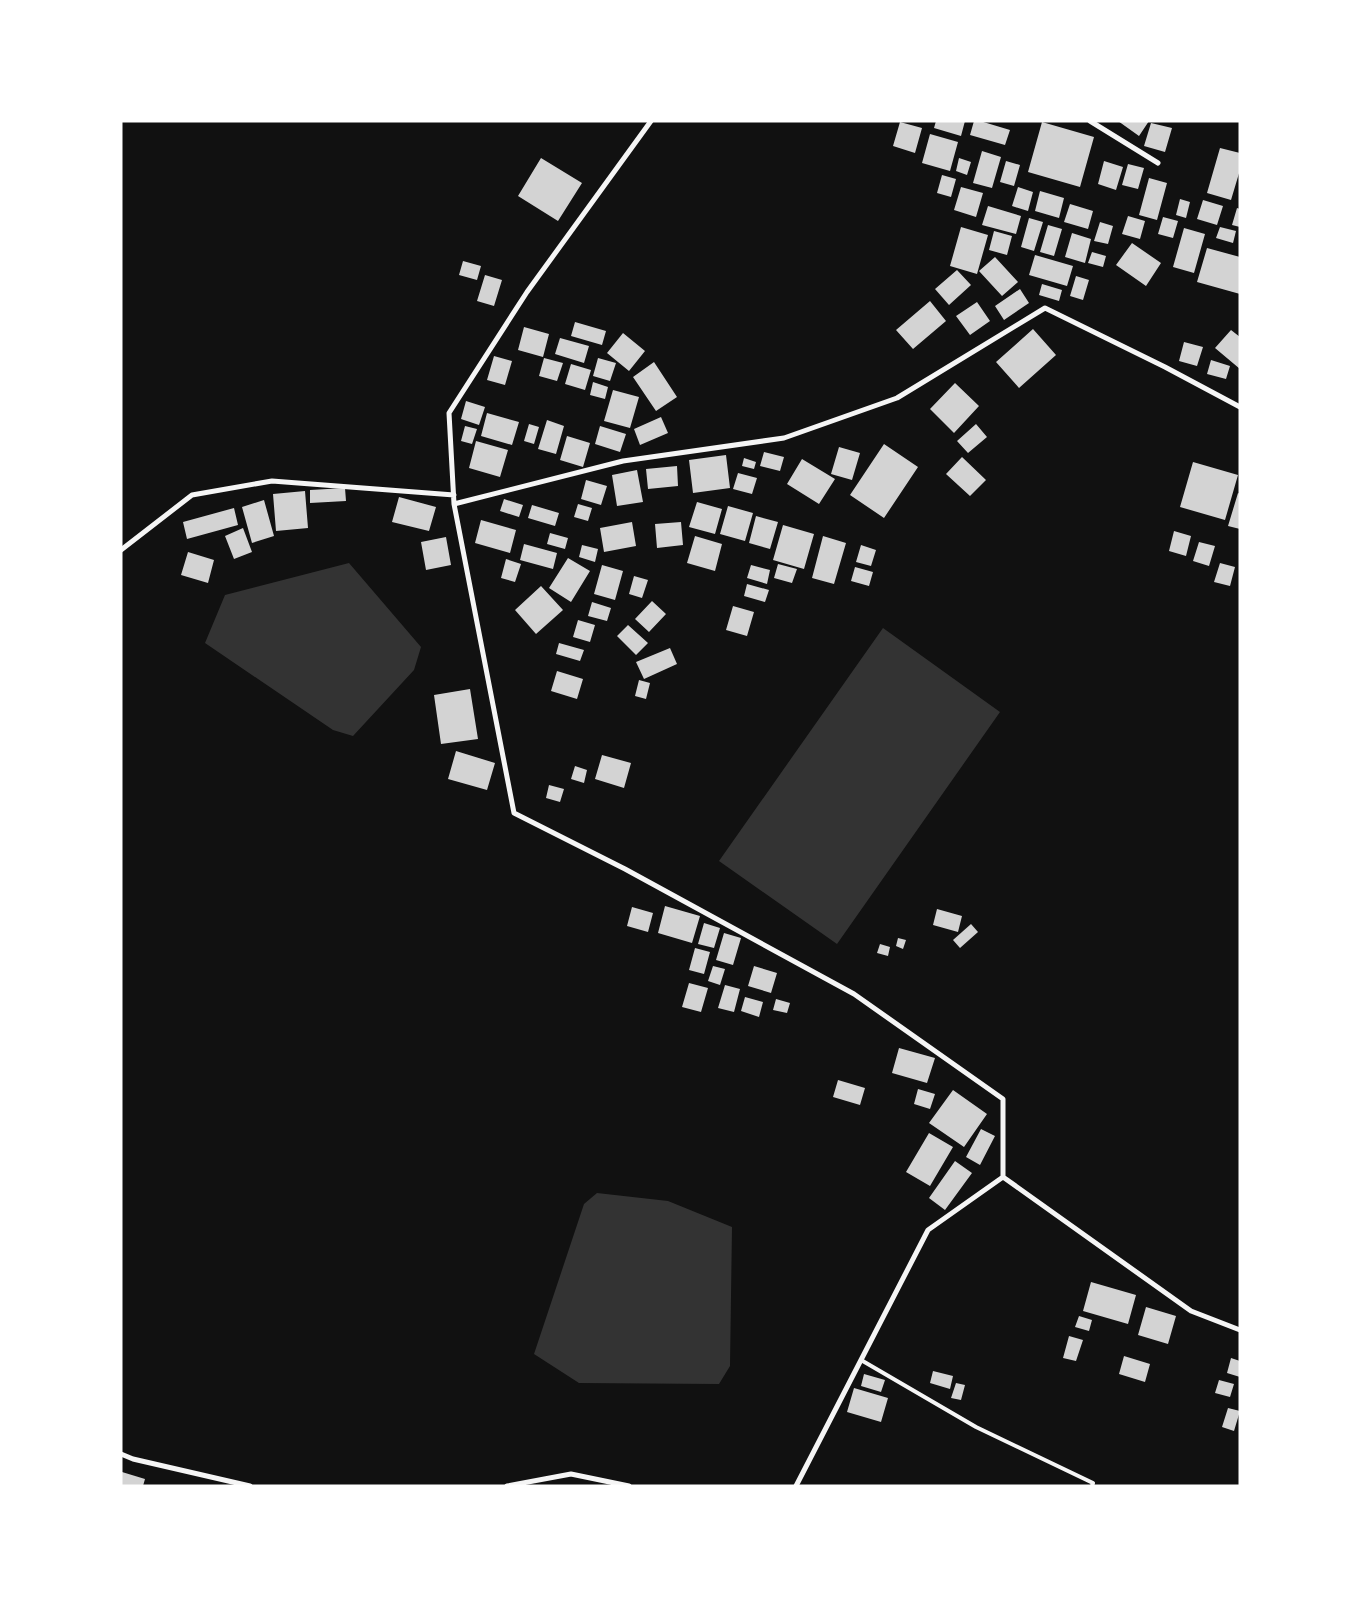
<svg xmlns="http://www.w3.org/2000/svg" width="1361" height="1607" viewBox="0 0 1361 1607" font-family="'Public Sans',sans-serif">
<rect width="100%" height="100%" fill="#111"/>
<path fill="#333" d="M349,563L421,647L414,670L353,736L333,730L205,643L225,595Z
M883,628L1000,712L837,944L719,861Z
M597,1193L668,1201L732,1227L730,1366L719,1384L579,1383L534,1354L584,1204Z"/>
<path fill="#d3d3d3" d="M936,121H965L961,136L934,128Z
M974,121H980L1010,130L1005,145L970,135Z
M1118,121H1149L1139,136Z
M900,122L922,128L915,153L893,146Z
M1042,122L1094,137L1080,187L1028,172Z
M1151,123L1172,128L1165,152L1144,146Z
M930,134L958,142L950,171L922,163Z
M1220,148L1240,153V170L1231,200L1207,193Z
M982,151L1001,157L992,188L973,183Z
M541,158L582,183L558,221L518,196Z
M959,158L971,162L967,175L956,171Z
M1006,161L1020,165L1014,186L1000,182Z
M1104,161L1123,167L1116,190L1098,184Z
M1128,164L1144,168L1138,189L1122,185Z
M942,175L956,179L951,197L937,193Z
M1149,178L1167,183L1157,220L1139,215Z
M961,187L983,193L976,217L954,210Z
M1018,187L1033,192L1028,211L1012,206Z
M1040,191L1064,198L1059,218L1035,211Z
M1180,199L1190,202L1186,218L1176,215Z
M1203,200L1223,206L1217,225L1197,219Z
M1070,204L1093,211L1088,229L1064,222Z
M988,206L1021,216L1016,234L982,225Z
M1237,208L1240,209V227L1232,225Z
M1128,216L1145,221L1140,239L1122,234Z
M1163,217L1178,221L1173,238L1158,234Z
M1029,218L1043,222L1034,251L1021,247Z
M1100,222L1113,226L1108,244L1094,241Z
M1048,225L1062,229L1054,256L1040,252Z
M961,227L988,235L977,274L950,266Z
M1220,227L1236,231L1233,243L1216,238Z
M1184,228L1205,234L1194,273L1173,267Z
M994,231L1012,236L1007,255L989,250Z
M1072,233L1091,239L1085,263L1065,257Z
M1132,243L1161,263L1146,286L1116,265Z
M1207,248L1240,257V294L1197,282Z
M1092,252L1106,256L1103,267L1088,263Z
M1035,255L1073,266L1067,286L1029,275Z
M995,257L1018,282L1002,296L979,271Z
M463,261L481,266L477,280L459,275Z
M957,270L971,285L949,305L935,289Z
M485,275L502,280L494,306L477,301Z
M1076,276L1089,280L1083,300L1070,296Z
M1042,284L1062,290L1059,301L1039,295Z
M1020,289L1029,303L1004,320L995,306Z
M930,301L946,321L913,349L896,330Z
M977,302L990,321L970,335L956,316Z
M575,322L606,331L602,345L571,336Z
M524,327L549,334L543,357L518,350Z
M1033,329L1056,355L1019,388L996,362Z
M1231,330L1240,337V369L1215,348Z
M623,333L645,351L629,371L607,353Z
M560,338L589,346L584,363L555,354Z
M1184,342L1203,347L1197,366L1179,361Z
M494,356L512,361L505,385L487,380Z
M544,358L563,363L557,381L539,376Z
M598,358L616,363L610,381L593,376Z
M1211,360L1230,366L1226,379L1207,374Z
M654,362L677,397L656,411L633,377Z
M571,364L591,370L585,390L565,384Z
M593,382L608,387L605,399L590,395Z
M955,383L979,406L954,433L930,409Z
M613,390L639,397L630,428L604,421Z
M466,401L485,407L479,425L461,419Z
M487,413L519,422L512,445L481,436Z
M661,417L668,433L640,445L634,429Z
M547,420L564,426L556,454L538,449Z
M529,424L539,427L534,444L524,441Z
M976,424L987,437L968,453L957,441Z
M465,426L477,429L472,444L461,441Z
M600,426L626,434L620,452L595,444Z
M567,436L590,443L583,467L560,460Z
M476,441L508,450L500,477L469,468Z
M884,444L918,467L884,518L850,495Z
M839,447L860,453L852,480L831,474Z
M764,452L784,457L780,471L760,466Z
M726,455L730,488L693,493L689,460Z
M962,457L986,480L970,496L946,474Z
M744,458L756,462L754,469L742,466Z
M802,459L835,479L819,504L787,484Z
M1193,462L1238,475L1225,520L1180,507Z
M677,466L678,486L648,489L646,469Z
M637,470L643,502L617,506L612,475Z
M738,473L757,478L752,494L733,489Z
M586,480L607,486L601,505L581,499Z
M345,488L346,501L310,503V490Z
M305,491L308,528L276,531L273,494Z
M1238,493L1240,494V529L1228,526Z
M399,497L436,507L429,531L392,522Z
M504,499L523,505L519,517L500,511Z
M264,500L274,536L252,543L242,507Z
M697,502L722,509L715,534L689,527Z
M578,504L592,508L588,521L574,517Z
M532,505L559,513L555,526L528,518Z
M728,506L753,513L745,541L720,534Z
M234,508L238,525L187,539L183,522Z
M756,516L778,522L770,549L749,543Z
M481,520L516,530L510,553L475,543Z
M632,522L636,546L604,552L600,528Z
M681,522L683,545L657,548L655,524Z
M783,525L814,534L804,569L773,560Z
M243,528L252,552L234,559L225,536Z
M1174,531L1191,536L1186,556L1169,551Z
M550,533L568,538L565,549L547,544Z
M695,536L722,544L715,571L687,563Z
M823,536L846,543L834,584L812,578Z
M446,537L451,565L426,570L421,542Z
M1199,542L1215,546L1209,566L1193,561Z
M524,544L557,553L553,569L520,560Z
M582,545L598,549L595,562L579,557Z
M861,545L876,550L871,566L856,562Z
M188,552L214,560L208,583L181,575Z
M568,558L590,571L571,602L549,588Z
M506,559L521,564L515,582L501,578Z
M1220,563L1235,567L1230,586L1214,582Z
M778,564L797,569L792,583L774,578Z
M602,565L623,571L615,600L594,594Z
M751,565L770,570L767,584L747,578Z
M855,567L873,572L869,586L851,581Z
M634,576L648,580L642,598L629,594Z
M747,584L769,590L765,602L744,596Z
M541,586L563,610L536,634L515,610Z
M652,601L666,614L649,632L635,619Z
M592,602L611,608L607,621L588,616Z
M733,606L754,612L747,636L726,630Z
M578,620L595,625L590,642L573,637Z
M628,625L648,643L636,655L617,636Z
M559,643L584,650L580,661L556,654Z
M670,648L677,664L644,679L636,662Z
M557,671L583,679L577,699L551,691Z
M639,680L650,683L646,699L635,696Z
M470,689L478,739L441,744L434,695Z
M456,751L495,763L487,790L448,779Z
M602,755L631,763L624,788L595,779Z
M575,766L587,770L584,783L571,779Z
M549,785L564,789L560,802L546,798Z
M665,906L700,916L692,943L658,933Z
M632,907L653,913L648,932L627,926Z
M937,909L962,916L958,932L933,925Z
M704,923L720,928L714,948L698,944Z
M971,924L978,932L960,948L953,940Z
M724,933L741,938L733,965L716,960Z
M898,938L906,940L903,949L896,946Z
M880,944L890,947L888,956L877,953Z
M695,948L710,952L704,974L689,970Z
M713,966L725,969L720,985L708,981Z
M754,966L777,973L771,993L748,986Z
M689,983L708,988L701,1012L682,1007Z
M725,985L740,989L734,1012L718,1008Z
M745,997L763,1002L759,1017L741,1011Z
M776,999L790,1003L787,1013L773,1010Z
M899,1048L935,1058L927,1083L892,1073Z
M838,1080L865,1088L860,1105L833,1097Z
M918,1089L935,1094L930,1109L914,1104Z
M953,1090L987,1114L964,1147L929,1123Z
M981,1129L995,1136L980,1165L966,1157Z
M929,1133L953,1147L930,1186L906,1172Z
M955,1161L972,1173L945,1210L929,1198Z
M1091,1282L1136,1295L1128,1324L1083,1311Z
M1146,1307L1176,1316L1168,1344L1138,1335Z
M1079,1316L1092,1320L1089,1331L1075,1327Z
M1069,1336L1083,1340L1076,1361L1063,1358Z
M1124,1356L1150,1364L1145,1382L1119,1374Z
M1231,1358L1240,1361V1377L1227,1373Z
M933,1371L953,1376L950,1389L930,1383Z
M864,1374L885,1380L881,1392L861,1386Z
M1219,1380L1234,1384L1230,1397L1215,1393Z
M956,1383L965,1385L961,1400L951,1398Z
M854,1388L888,1398L881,1422L847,1412Z
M1228,1408L1240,1411L1234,1431L1222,1427Z
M122,1472L145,1479L143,1486H121Z"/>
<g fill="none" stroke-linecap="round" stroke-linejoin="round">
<path stroke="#f5f5f5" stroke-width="4" d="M861,1360L976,1427L1093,1483L1092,1486"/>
<path stroke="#f5f5f5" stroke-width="5" d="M651,121L527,292L449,413L454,504L514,813L625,869L854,994L1003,1099V1177L1191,1311L1240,1330
M1090,121L1158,163
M454,504L623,461L784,438L897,398L1045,308L1165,367L1240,407
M121,550L192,495L272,481L454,495
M121,1454L133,1459L250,1486
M507,1486L571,1474L629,1486
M796,1486L928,1230L1003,1177"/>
</g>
<rect width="1361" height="1607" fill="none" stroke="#ffffff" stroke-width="245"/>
</svg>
